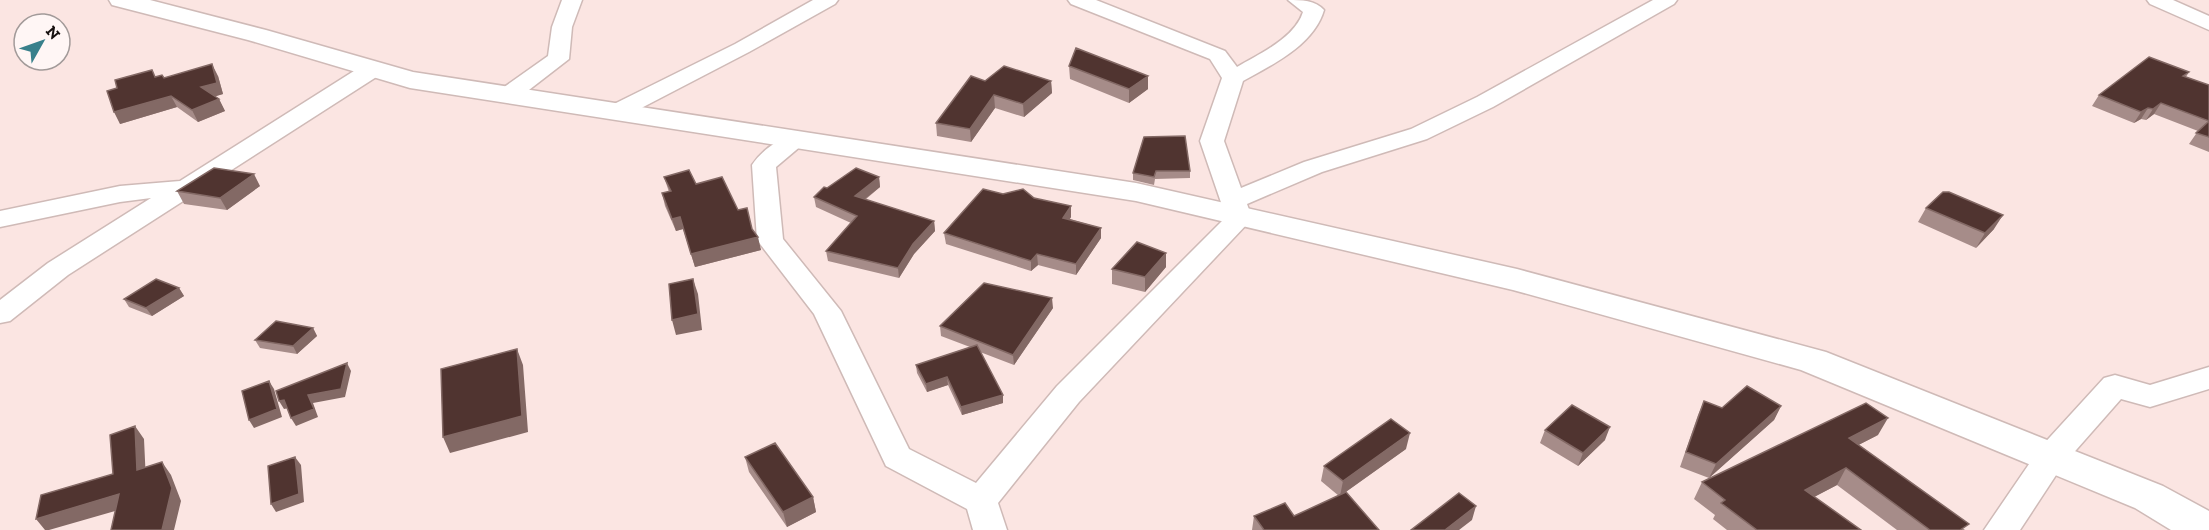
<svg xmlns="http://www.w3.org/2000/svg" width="2209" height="530" viewBox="0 0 2209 530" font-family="'Zilla Slab',serif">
<rect width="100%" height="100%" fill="#fbe5e2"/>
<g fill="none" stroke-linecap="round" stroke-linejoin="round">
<defs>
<path id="minor" d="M562,0H582L572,27L569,59L516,100L508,102L500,100L497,95L500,90L548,56L552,27Z
M813,0H838L835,4L749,52L624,117L616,119L608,117L605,112L608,107L735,44Z
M1068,0H1096L1225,51L1237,67C1259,54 1295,38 1303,12L1288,0C1302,0 1315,0 1324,10C1314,45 1272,65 1243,81L1224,141L1241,188L1304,162L1411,129L1477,97L1653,0H1677L1674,4L1493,107L1427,139L1322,172L1247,204L1252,218L1248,223L1079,402L998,503L1007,530H973L967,509L886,466L814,314L757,240L752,165C762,150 786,131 804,135L808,140L776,167L783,239L841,311L909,449L976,483L1057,386L1226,217L1200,141L1222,78L1210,59L1071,4Z
M2147,0H2173L2209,16V30L2150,4Z
M373,63L381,64L384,69L381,74L68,275L10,321L0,323V300L48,263L151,198L120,202L0,227V211L120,186L180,181L365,64Z
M2209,367V389L2150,407L2121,399L2062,466L2020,530H1984L2040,448L2104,378L2115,375L2150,385Z"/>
<path id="secondary" d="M109,0H150L266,30L413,72L1136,183L1517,269L1826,352L2163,486L2209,511V530H2171L2135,508L1801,370L1513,290L1136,201L410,88L248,40L112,5Z"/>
</defs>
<use href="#minor" stroke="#cfbab7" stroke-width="3"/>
<use href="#secondary" stroke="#cfbab7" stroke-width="3"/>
<use href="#minor" fill="#fff" fill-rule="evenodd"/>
<use href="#secondary" fill="#fff" fill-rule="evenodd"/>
</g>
<path fill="#a68c89" d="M1069,66L1148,89L1129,103L1070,79Z
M2189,72L2186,77L2209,85V152L2189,144L2198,131L2154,114L2146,120L2141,119L2134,123L2092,106L2099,95Z
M218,76L223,94L215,96L219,99L225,111L198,122L177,107L120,124L117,88L156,77L164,78Z
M985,81H1051L1052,93L1024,117L995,108L971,142L937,136L936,123Z
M1185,136L1190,171V178L1155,179L1154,185L1133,180V173Z
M664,177L696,184L738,210L752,229L761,250L695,267L683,229L676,231L665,206L662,193L669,192Z
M879,177L880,187L865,200L934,221L935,231L914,254L899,278L828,261L826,251L851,223L816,207L814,197L827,188Z
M260,186L227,210L184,204L177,191Z
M1003,194L1034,198L1071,217L1070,219L1101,228V238L1076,275L1038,265L1031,271L946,244L944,233Z
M1926,208L1994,229L1976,248L1918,222Z
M1166,267L1145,292L1112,284V269Z
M179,288L184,296L152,316L129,307L124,299Z
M1053,308L1014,365L980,352L1003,403L962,415L948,385L927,392L917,373L916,365L970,347L941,336L940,326Z
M313,328L317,336L297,354L260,348L255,340Z
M1704,401L1722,408L1781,406L1774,420L1709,478L1680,467L1698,415Z
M1545,430L1605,440L1578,466L1540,443Z
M1878,435L1858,445L1965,530H1897L1837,485L1814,497L1861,530H1727L1713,519L1715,515L1694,499L1702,482Z
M1406,449L1343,494L1379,530H1252L1254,516H1294L1339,496L1321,481L1324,466Z
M745,457L813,497L816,512L787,527L749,472Z"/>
<path fill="#836965" d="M212,64L218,76L223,94L207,99L201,87Z
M1148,76V89L1129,103V89Z
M1051,81L1052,93L1024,117L1023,104Z
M994,95L995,108L971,142L970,129Z
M171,96L177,107L120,124L114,112Z
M219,99L225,111L198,122L192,110Z
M2161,103L2154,114L2146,120L2153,109Z
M2148,108L2141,119L2134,123L2141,112Z
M254,174L260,186L227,210L220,198Z
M879,177L880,187L856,206L855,196Z
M1071,206V217L1063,228V218Z
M2003,215L1994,229L1976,248L1985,233Z
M680,217L683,229L676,231L672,219Z
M934,221L935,231L914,254L899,278L898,268L913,244Z
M1101,228V238L1076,275V264Z
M758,237L761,250L695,267L691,254Z
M1166,253V267L1145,292V277Z
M1037,254L1038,265L1031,271V261Z
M693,279L698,294L702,330L676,335L672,320Z
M179,288L184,296L152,316L146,308Z
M1052,298L1053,308L1014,365L1013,355Z
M313,328L317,336L297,354L293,346Z
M517,349L523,365L528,432L450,453L443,437Z
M347,363L351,371L345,397L313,403L318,417L296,426L291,418L308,395Z
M947,377L948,385L927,392L926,384Z
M269,381L274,389L282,417L254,428L249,420Z
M1003,395V403L962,415L961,407Z
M284,400L289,408L284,409L279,401Z
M1781,406L1774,420L1709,478L1716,464Z
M1888,418L1878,435L1839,455L1849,438Z
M135,426L144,439L146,482L137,470Z
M1610,427L1605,440L1578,466L1583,453Z
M1410,433L1406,449L1340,496L1343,481Z
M295,457L301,465L304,502L276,512L271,504Z
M162,462L171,475L181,501L174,530H162Z
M1846,468L1837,485L1795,507L1805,490Z
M119,494L129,507L49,530H45L36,519Z
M813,497L816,512L787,527L783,512Z
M1476,506L1472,520L1459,530H1445Z"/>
<path fill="#503430" stroke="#836965" stroke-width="1.5" d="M1076,48L1148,76L1129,89L1069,66Z
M2149,57L2189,72L2183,76L2209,85V121L2161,103L2153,109L2148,108L2141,112L2099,95Z
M212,64L217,83L201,87L219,99L192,110L171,96L114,112L107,91L117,88L115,80L152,70L155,77L162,75L164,78Z
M1004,66L1051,81L1023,104L994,95L970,129L936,123L971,76L985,81Z
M2209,121V137L2196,133Z
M1185,136L1190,171H1156L1154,177L1133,173L1144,137Z
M214,168L254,174L220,198L177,191Z
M856,168L879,177L855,196L934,221L913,244L898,268L826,251L857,216L814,197L824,187L827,188Z
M689,170L696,184L722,177L738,210L747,208L752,229L758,237L691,254L680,217L672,219L662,193L671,191L664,177Z
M983,189L1003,194L1023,189L1034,198L1071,206L1063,218L1101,228L1076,264L1037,254L1031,261L944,233Z
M1943,192H1949L2003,215L1985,233L1926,208Z
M1137,242L1166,253L1145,277L1112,269Z
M156,279L179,288L146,308L124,299Z
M693,279L698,314L672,320L669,284Z
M984,283L1052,298L1013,355L940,326Z
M276,321L313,328L293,346L255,340Z
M977,345L1003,395L961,407L947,377L926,384L916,365Z
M517,349L522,416L443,437L441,369Z
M347,363L341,389L308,395L314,409L291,418L284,400L279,401L276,391Z
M269,381L277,409L249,420L242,391Z
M1747,386L1781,406L1716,464L1686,452L1704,401L1722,408Z
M1866,403L1888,418L1849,438L1969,524L1960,530H1930L1846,468L1805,490L1861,530H1757L1721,503L1725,500L1702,482Z
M1572,405L1610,427L1583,453L1545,430Z
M1391,419L1410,433L1343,481L1324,466Z
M135,426L137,470L162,462L172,488L162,530H111L119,494L36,519L41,495L113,474L110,435Z
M775,443L813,497L783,512L745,457Z
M295,457L299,494L271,504L268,466Z
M1346,492L1379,530H1264L1254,516L1285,503L1294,516Z
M1459,493L1476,506L1445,530H1411Z"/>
<g transform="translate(42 42) rotate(50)"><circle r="28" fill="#fff6f5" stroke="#a29a99" stroke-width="1.5"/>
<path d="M0-4.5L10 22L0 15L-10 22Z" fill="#39808b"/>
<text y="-9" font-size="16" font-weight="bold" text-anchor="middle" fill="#160f0e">N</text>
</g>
</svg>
